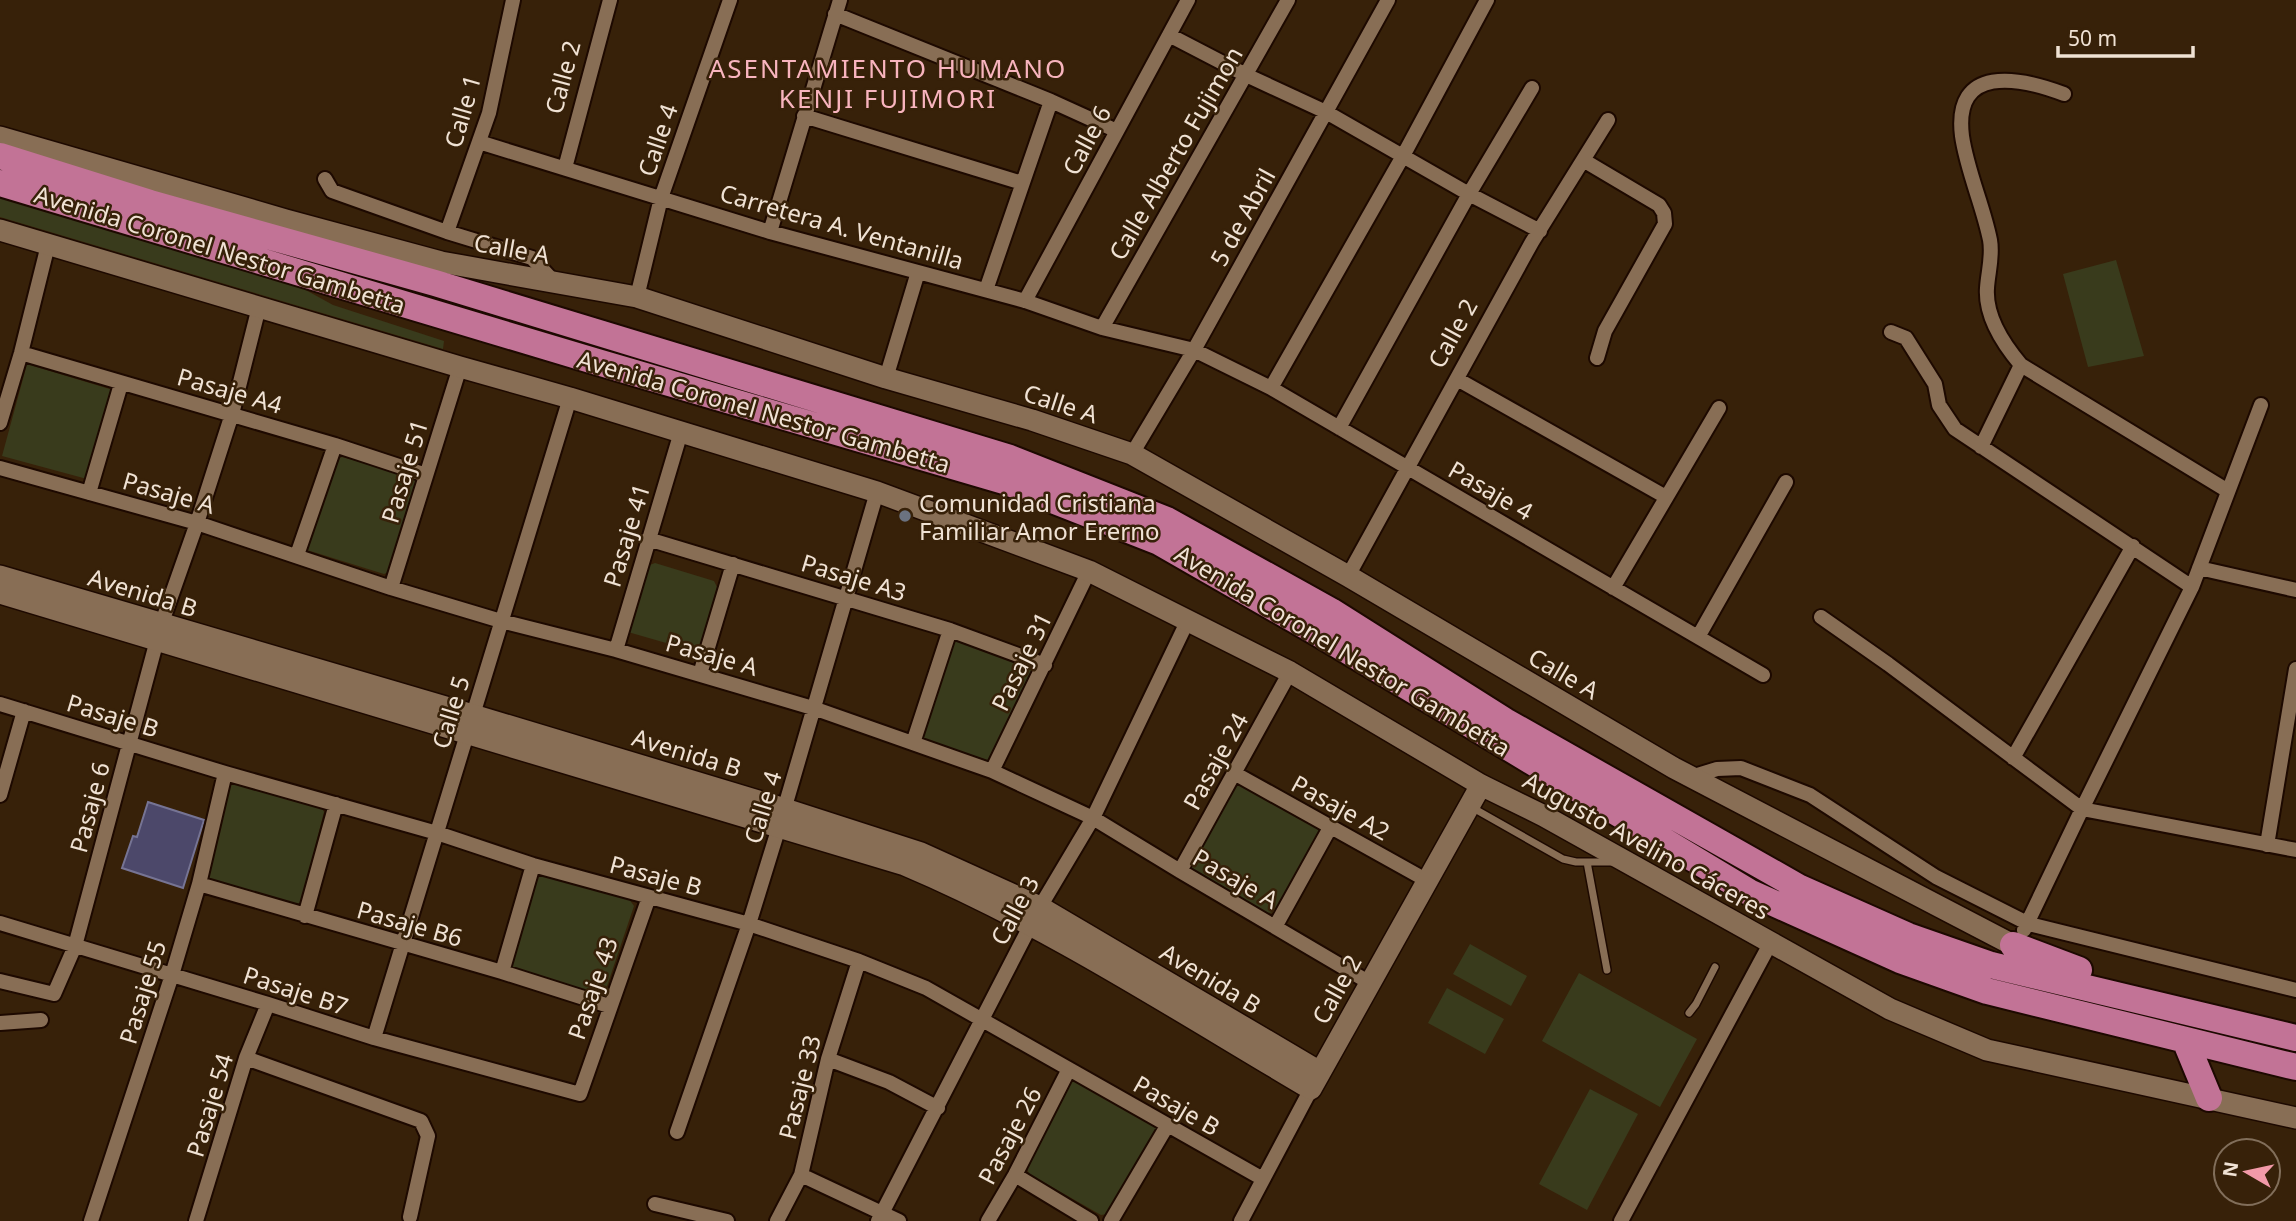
<svg xmlns="http://www.w3.org/2000/svg" width="2296" height="1221" viewBox="0 0 2296 1221" font-family="'Noto Sans',sans-serif">
<rect width="100%" height="100%" fill="#372109"/>
<path fill="#393b1c" d="M0,196L293,283L333,305L444,341L443,349L0,217Z
M2116,260L2144,356L2088,367L2063,274Z
M27,364L113,390L87,479L2,456Z
M342,457L417,478V486L391,571L384,574L307,550V543L337,459Z
M655,563L714,581L717,587L700,646L694,651L628,632L647,566Z
M959,639L1036,668L993,762L919,738L953,640Z
M229,781L321,806L324,812L301,903L295,904L205,878Z
M1236,783H1241L1318,826L1320,837L1275,912L1267,913L1194,874L1191,864Z
M542,873L629,899L634,906L605,992L599,995L517,972L510,962L535,877Z
M1470,944L1527,976L1511,1006L1453,974Z
M1579,973L1697,1039L1660,1107L1542,1041Z
M1447,988L1504,1019L1485,1054L1428,1023Z
M1077,1079L1157,1127L1108,1214L1101,1215L1029,1174L1027,1168L1072,1081Z
M1590,1089L1638,1114L1587,1210L1539,1184Z"/>
<path fill="#4c486a" stroke="#767494" stroke-width="2" d="M148,802L204,820L183,888L122,868L133,836L137,837Z"/>
<g fill="none" stroke-linecap="round" stroke-linejoin="round">
<defs>
<path id="lane" d="M1473,808L1563,859L1576,862H1611
M1587,862L1607,970
M1689,1013L1696,1004L1715,967"/>
<path id="street" d="M835,14L1051,101L1117,131
M1169,35L1246,75L1326,112L1469,194L1540,231
M2064,94C2019,77 1953,64 1962,136C1967,171 1983,205 1990,240C1993,256 1988,272 1987,288C1985,316 2004,345 2021,365L2228,491
M804,116L1022,183
M479,142L770,232L1025,301L1102,328L1194,350L1271,388L1763,675
M1583,160L1659,205L1664,213L1665,224L1605,331L1597,358
M565,168L610,0
M325,179L332,191L447,232L532,258L554,282
M447,232L489,113L513,0
M770,232L840,0
M986,290L1051,101
M637,297L661,198L730,0
M1025,301L1188,0
M1102,328L1288,0
M1891,332L1906,338L1935,384L1939,405L1955,429L2192,587
M21,353L335,445L426,475
M886,378L918,272
M1457,379L1666,497
M1271,388L1403,156L1487,0
M0,423L21,353L48,245
M1339,428L1469,194L1532,88
M1981,447L2021,365
M1132,454L1194,350L1388,0
M0,468L197,523L391,588L501,621L616,650L816,709L992,771L1093,818L1180,871L1370,983
M89,493L121,384
M648,539L950,630L1045,665
M297,555L335,445
M2199,568L2296,590
M1348,576L1532,242L1608,120
M391,588L460,367
M1613,588L1719,408
M1821,617L1888,664L2082,809L2296,850
M1698,637L1786,482
M616,650L681,432
M700,674L733,564
M0,704L225,773L437,833L533,865L749,924L859,961L926,988L1263,1179
M913,743L950,630
M2013,758L2133,546
M992,771L1089,571
M1234,773L1426,880
M1691,777L1717,769L1741,768L1810,795L1936,877L2029,924L2296,990
M0,795L24,711
M2267,845L2296,669
M1180,871L1290,672
M199,884L502,972L609,1006
M305,916L336,804
M0,923L268,1004L374,1038L580,1094L649,897
M1275,927L1331,826
M2024,930L2082,809L2192,587L2261,405
M502,972L533,865
M0,981L54,994L75,946L161,625L197,523L232,414L259,307
M0,1023L41,1020
M374,1038L570,398
M246,1058L421,1121L428,1136L410,1217
M828,1059L889,1082L938,1108
M677,1132L749,924L779,827L877,492
M801,1175L899,1221
M1015,1175L1091,1221
M655,1204L727,1221
M91,1221L172,975L199,884L225,773
M196,1221L246,1058L268,1004
M777,1221L801,1175L828,1059L859,961
M878,1221L1040,907L1093,818L1188,620
M988,1221L1015,1175L1069,1069
M1111,1221L1167,1126
M1241,1221L1311,1089
M1621,1221L1771,942"/>
<path id="secondary" d="M0,137L286,220L441,262L637,297L886,378L1032,420L1132,454L1348,576L1674,768L2013,945
M0,230L460,367L570,398L877,492L1089,571L1290,672L1481,785L1544,816L1890,1009L1987,1050L2296,1118
M0,576L473,715L785,809L921,853L1040,907L1320,1072
M0,593L905,865C1047,925 1178,1011 1311,1089L1481,785"/>
<path id="highway" d="M0,156L150,203L435,283L1010,458L1167,520L1331,611L1505,721L1800,888L1908,936L1991,965L2296,1038
M0,183L594,361L1004,481L1159,542L1318,633L1749,892L1900,960L1987,991L2296,1067
M2013,945L2079,970
M2185,1040L2209,1098"/>
</defs>
<use href="#lane" stroke="#1d0900" stroke-width="10"/>
<use href="#street" stroke="#1d0900" stroke-width="18"/>
<use href="#secondary" stroke="#1d0900" stroke-width="24"/>
<use href="#highway" stroke="#1d0900" stroke-width="30"/>
<use href="#lane" stroke="#886e55" stroke-width="7"/>
<use href="#street" stroke="#886e55" stroke-width="14"/>
<use href="#secondary" stroke="#886e55" stroke-width="21"/>
<use href="#highway" stroke="#c27396" stroke-width="26"/>
</g>
<circle fill="#6b7280" stroke="#372109" stroke-width="2.5" cx="905" cy="516" r="7"/>
<g text-anchor="middle" dominant-baseline="central" stroke-width="5" stroke-linejoin="round" paint-order="stroke">
<g font-size="24" fill="#f0e2d4" stroke="#372109">
<text transform="translate(562 77) rotate(-75)">Calle 2</text>
<text transform="translate(462 111) rotate(-74)">Calle 1</text>
<text transform="translate(657 140) rotate(-71)">Calle 4</text>
<text transform="translate(1086 140) rotate(-62)">Calle 6</text>
<text transform="translate(1175 153) rotate(-60)">Calle Alberto Fujimon</text>
<text transform="translate(1242 217) rotate(-61)">5 de Abril</text>
<text transform="translate(842 226) rotate(16)">Carretera A. Ventanilla</text>
<text transform="translate(512 248) rotate(10)">Calle A</text>
<text transform="translate(220 249) rotate(17)">Avenida Coronel Nestor Gambetta</text>
<text transform="translate(1452 333) rotate(-61)">Calle 2</text>
<text transform="translate(230 390) rotate(16)">Pasaje A4</text>
<text transform="translate(1061 403) rotate(18)">Calle A</text>
<text transform="translate(764 411) rotate(16)">Avenida Coronel Nestor Gambetta</text>
<text transform="translate(404 471) rotate(-73)">Pasaje 51</text>
<text transform="translate(1491 490) rotate(30)">Pasaje 4</text>
<text transform="translate(169 492) rotate(16)">Pasaje A</text>
<text transform="translate(626 535) rotate(-73)">Pasaje 41</text>
<text transform="translate(854 577) rotate(17)">Pasaje A3</text>
<text transform="translate(143 592) rotate(17)">Avenida B</text>
<text transform="translate(1343 650) rotate(31)">Avenida Coronel Nestor Gambetta</text>
<text transform="translate(712 654) rotate(16)">Pasaje A</text>
<text transform="translate(1021 661) rotate(-64)">Pasaje 31</text>
<text transform="translate(1564 673) rotate(30)">Calle A</text>
<text transform="translate(450 712) rotate(-73)">Calle 5</text>
<text transform="translate(113 715) rotate(17)">Pasaje B</text>
<text transform="translate(687 752) rotate(17)">Avenida B</text>
<text transform="translate(1215 761) rotate(-61)">Pasaje 24</text>
<text transform="translate(89 807) rotate(-75)">Pasaje 6</text>
<text transform="translate(762 807) rotate(-73)">Calle 4</text>
<text transform="translate(1341 807) rotate(29)">Pasaje A2</text>
<text transform="translate(1647 845) rotate(29)">Augusto Avelino Cáceres</text>
<text transform="translate(656 875) rotate(15)">Pasaje B</text>
<text transform="translate(1236 878) rotate(30)">Pasaje A</text>
<text transform="translate(1014 910) rotate(-62)">Calle 3</text>
<text transform="translate(410 923) rotate(16)">Pasaje B6</text>
<text transform="translate(1211 978) rotate(31)">Avenida B</text>
<text transform="translate(592 988) rotate(-71)">Pasaje 43</text>
<text transform="translate(1336 989) rotate(-61)">Calle 2</text>
<text transform="translate(296 990) rotate(18)">Pasaje B7</text>
<text transform="translate(142 992) rotate(-73)">Pasaje 55</text>
<text transform="translate(799 1087) rotate(-76)">Pasaje 33</text>
<text transform="translate(209 1105) rotate(-73)">Pasaje 54</text>
<text transform="translate(1177 1105) rotate(30)">Pasaje B</text>
<text transform="translate(1009 1135) rotate(-62)">Pasaje 26</text>
</g>
<g font-size="24" fill="#f0e2d4" stroke="#372109" text-anchor="start">
<text x="919" y="502">Comunidad Cristiana<tspan x="919" dy="28">Familiar Amor Ererno</tspan></text>
</g>
<g font-size="26" letter-spacing="2" fill="#f8b4be" stroke="#372109">
<text x="888" y="68">ASENTAMIENTO HUMANO<tspan x="888" dy="30">KENJI FUJIMORI</tspan></text>
</g>
</g>
<g transform="translate(2247 1172) rotate(279)"><circle r="33" fill="#372109" stroke="#816e5a" stroke-width="2"/>
<path d="M0-5L12 26L0 18L-12 26Z" fill="#f39aa9"/>
<text y="-10" font-size="19" font-weight="bold" text-anchor="middle" fill="#f0e2d4">N</text>
</g>
<path d="M2058 46v10h135v-10" fill="none" stroke="#f0e2d4" stroke-width="3.5"/>
<text x="2068" y="46" font-size="21" fill="#f0e2d4" stroke="#372109" stroke-width="5" paint-order="stroke">50 m</text>
</svg>
